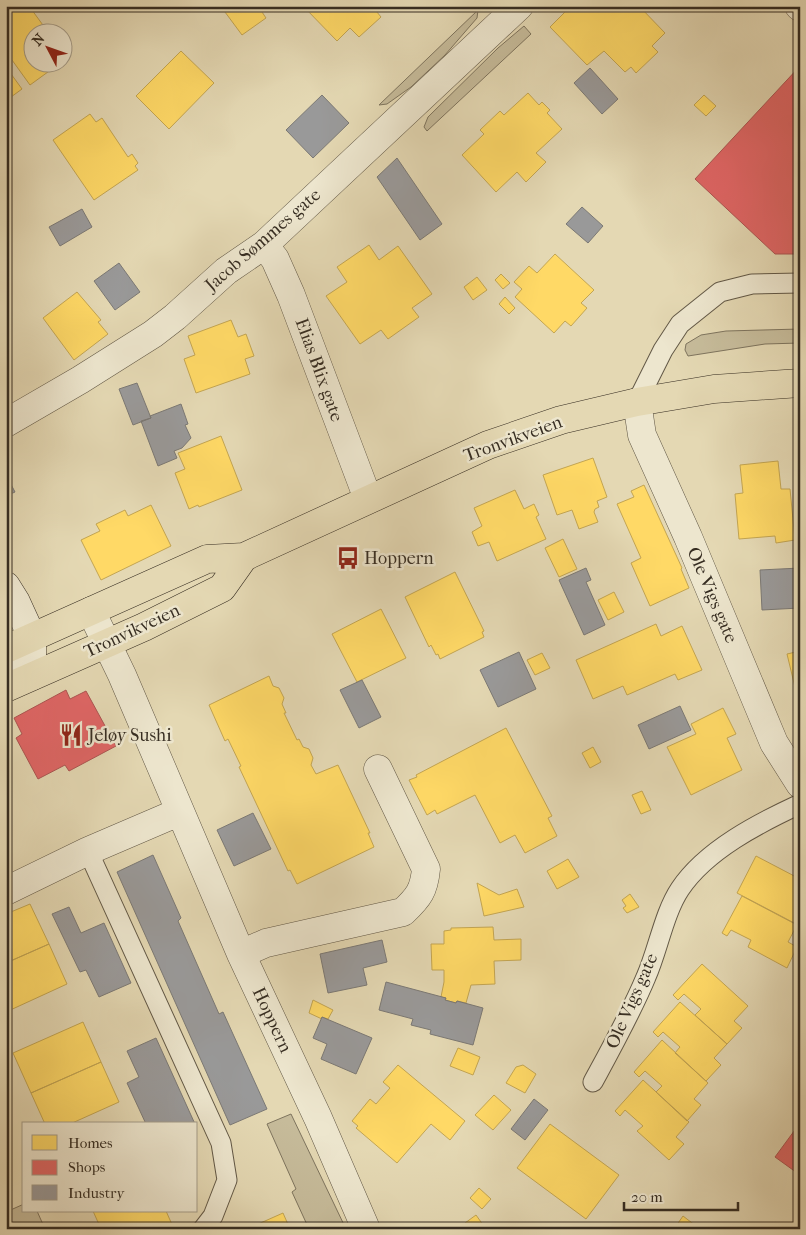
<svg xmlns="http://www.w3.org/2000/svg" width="806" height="1235" viewBox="0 0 806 1235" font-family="'IM FELL French Canon',serif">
<rect width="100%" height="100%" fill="#e4d8b3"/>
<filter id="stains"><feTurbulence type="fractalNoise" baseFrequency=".004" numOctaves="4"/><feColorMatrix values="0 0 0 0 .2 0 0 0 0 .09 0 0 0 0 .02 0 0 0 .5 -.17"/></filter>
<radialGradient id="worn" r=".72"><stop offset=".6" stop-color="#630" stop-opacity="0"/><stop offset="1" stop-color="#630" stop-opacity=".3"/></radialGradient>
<path fill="#c6bb9a" stroke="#7e745e" d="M478,10L477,18L445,55L411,87L387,104L379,105Z
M524,26L531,34L427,131L424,127L428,117L498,48Z
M800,329V343L765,344L688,356L685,350L686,344L701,335L726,331Z
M291,1114L346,1229H309L292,1192L296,1189L267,1124Z
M24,1204V1211H37L45,1229H6V1212Z"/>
<path fill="#ffd966" stroke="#c3a552" d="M6,6H29L48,32H32V62H48L52,69L30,85L12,60L9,61L6,58Z
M219,6H258L266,18L242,35L222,8L221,9Z
M372,6L381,17L359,37L350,28L337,41L304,7Z
M571,6H576L578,8L580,6H628L632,11L639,6L665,33L652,46L658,52L636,73L631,67L625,72L604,51L587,65L550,27Z
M181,51L214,83L169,129L136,96Z
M6,67L22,89L11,97L6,91Z
M528,93L539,105L542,102L550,110L547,113L562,129L536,153L546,162L526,182L517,172L496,192L462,155L484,134L480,130L500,111L504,115Z
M704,95L716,106L706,116L694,105Z
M90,114L96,122L102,118L128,157L132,154L138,163L135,166L138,170L94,200L53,140Z
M369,245L379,260L398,246L432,294L412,308L419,317L388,339L381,330L360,344L326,296L347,282L337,267Z
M555,254L594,290L581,303L587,308L571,326L565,321L554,333L515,297L522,289L514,282L529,266L537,273Z
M501,274L510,283L503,289L495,280Z
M477,277L487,290L473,300L464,287Z
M77,292L101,320L98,322L108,334L74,360L43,318Z
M505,297L515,308L509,314L499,304Z
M231,320L238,337L246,334L254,356L245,359L250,374L196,393L184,359L195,355L188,336Z
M221,436L242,490L199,507L198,505L189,509L175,473L185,469L178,453Z
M593,458L607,497L597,501L599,507L595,509L594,512L598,522L579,529L572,510L557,515L543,475Z
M778,461L781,489H790L795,540L776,543L775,536L739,539L735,494L743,493L740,465Z
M644,485L682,568L681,569L689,588L650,606L631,563L641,558L617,504L634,497L631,491Z
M515,490L524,509L534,504L539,515L536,517L546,539L497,561L489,542L478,546L472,532L482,526L474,508Z
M151,505L171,546L101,580L81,540L100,531L96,524L125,510L128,516Z
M563,539L577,569L559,577L545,548Z
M455,572L484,631L482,632L484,637L440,659L438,654L436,655L431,645L429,647L405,597Z
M614,592L624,612L608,620L598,600Z
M381,609L406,658L357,682L332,634Z
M656,624L661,636L682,626L702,670L678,680L675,674L627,695L623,686L593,699L576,660Z
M800,651V704H799L787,654Z
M542,653L550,668L535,675L527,660Z
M269,676L273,686L279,688L284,698L282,704L286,713H284L297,740L299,739L303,747L309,749L313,758L311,765L316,774L338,765L370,833H368L374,847L297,884L290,870L288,871L239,767L241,766L228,739L225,741L209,705Z
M723,708L736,734L727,738L742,770L691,795L667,747L696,734L691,724Z
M506,728L552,816L548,818L557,836L525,853L515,835L500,843L475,795L437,814L435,810L427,815L409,780L417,777L416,775Z
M593,747L601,762L590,768L582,753Z
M642,791L651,810L641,814L632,795Z
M756,856L800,879V926L737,893Z
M568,859L579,877L557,889L547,871Z
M477,883L499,895L517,889L524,907L484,916Z
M630,894L639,907L627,913L623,908L626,906L622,900Z
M742,896L797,925L788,942L797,947L787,968L748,947L751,940L731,930L727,936L722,933Z
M30,904L49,944L6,963V914Z
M493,927L494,940L521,939V960L494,961L495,984L471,985L466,1003L457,1001L456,1003L445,1000L446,998L441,997L444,982V970H432L431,944H444V931L451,930V928Z
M49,944L67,984L6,1012V963Z
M702,964L748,1006L734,1021L742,1028L727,1044L695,1015L701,1009L684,994L678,1000L673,995Z
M313,1000L333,1010L328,1019L322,1017V1019L309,1013Z
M680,1002L727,1044L714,1058L721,1065L706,1081L675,1053L680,1047L663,1032L658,1037L653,1032Z
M83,1022L101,1062L31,1093L13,1053Z
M662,1040L708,1083L694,1099L701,1105L687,1121L656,1092L662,1086L645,1071L639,1077L634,1072Z
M458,1048L480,1057L473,1075L450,1066Z
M101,1062L119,1102L70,1124H45L31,1093Z
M398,1065L465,1121L450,1140L431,1124L397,1163L356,1128L358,1126L352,1121L370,1099L376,1104L390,1088L383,1082Z
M523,1065L536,1074L525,1093L506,1083L516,1067Z
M643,1080L689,1122L676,1137L684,1144L669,1160L637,1131L643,1126L625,1110L620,1116L615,1111Z
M494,1095L511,1110L493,1130L475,1115Z
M550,1124L619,1175L586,1219L517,1168Z
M479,1188L491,1199L482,1209L470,1198Z
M93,1211H166L174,1229H101Z
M283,1213L290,1229H247Z
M476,1215L486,1229H469L465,1223Z
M683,1216L700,1229H674Z"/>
<path fill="#e06666" stroke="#ad5552" d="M800,66V254H775L695,179Z
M66,690L70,699L86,691L116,746L69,771L65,765L38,779L16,738L22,734L14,718Z
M800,1123V1175L775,1157Z"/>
<path fill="#999" stroke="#7b7975" d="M590,68L618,99L602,114L574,83Z
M322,95L349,123L313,158L286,130Z
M397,158L442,224L420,240L377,177Z
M582,207L603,226L588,243L566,224Z
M82,209L92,227L60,246L49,227Z
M119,263L140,292L115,310L94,281Z
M137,383L151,418L133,425L119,389Z
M181,404L188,424L185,425L191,438L182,448L174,451L177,458L158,466L141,421L151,418L150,416Z
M6,475L15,492L6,496Z
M586,568L591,580L586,582L605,625L584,635L559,580Z
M800,568V608L762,610L760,570Z
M519,652L536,689L498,707L480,670Z
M362,680L381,717L359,728L340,690Z
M680,706L691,730L649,749L638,725Z
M253,813L271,849L234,866L217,830Z
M153,855L181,918L178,921L219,1014L223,1012L267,1109L230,1125L117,872Z
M69,907L81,933L104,923L131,983L99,997L86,970L80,972L52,914Z
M382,940L387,962L363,968L367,985L328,993L320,954Z
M386,982L446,998L445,1000L456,1003L457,1001L483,1008L473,1045L430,1034L431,1030L411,1025L413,1019L379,1010Z
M322,1017L372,1038L356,1074L321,1059L327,1044L313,1038Z
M156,1038L195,1124H146L127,1083L139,1077L127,1051Z
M534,1099L548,1110L525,1140L511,1129Z"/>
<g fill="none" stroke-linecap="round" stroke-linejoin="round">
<defs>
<path id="lane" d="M637,402L663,350L680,324L720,292L752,284L800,283
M88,851L221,1143L227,1180L213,1216L203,1229
M593,1082C612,1047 631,1013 646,977C658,950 664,913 680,889C706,850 759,823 800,804"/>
<path id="street" d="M799,6L800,7
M264,245L275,259L291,295L368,499
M637,402L642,435L688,537L774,743L800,784
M6,423L80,380L153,334L175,317L226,271L264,245L519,6
M91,611L122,675L241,954L318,1118L366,1229
M6,891L88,851L179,812
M241,954L266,943L403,912C419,897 424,890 426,869L378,769"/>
<path id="secondary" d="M6,586L16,602L32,637V676L6,663"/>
<path id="primary" d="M6,649L207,559L244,557L488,445L561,420L637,402L714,389L800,383
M6,688L144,627L222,588L244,557"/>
</defs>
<use href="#lane" stroke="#625846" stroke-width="21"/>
<use href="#street" stroke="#625846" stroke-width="29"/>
<use href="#secondary" stroke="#362d22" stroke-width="29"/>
<use href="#primary" stroke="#362d22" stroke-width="29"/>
<use href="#lane" stroke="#ede6ce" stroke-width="19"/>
<use href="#street" stroke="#ede6ce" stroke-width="28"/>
<use href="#secondary" stroke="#ede6ce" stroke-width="28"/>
<use href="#primary" stroke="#e4d8b3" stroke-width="28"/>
</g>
<defs>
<symbol id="bus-bare" viewBox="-9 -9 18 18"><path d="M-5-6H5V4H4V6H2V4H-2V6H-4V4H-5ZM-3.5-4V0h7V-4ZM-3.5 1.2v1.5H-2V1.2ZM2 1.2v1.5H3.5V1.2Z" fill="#8f2418" stroke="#ede6ce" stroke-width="2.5" paint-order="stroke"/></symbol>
<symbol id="restaurant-bare" viewBox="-9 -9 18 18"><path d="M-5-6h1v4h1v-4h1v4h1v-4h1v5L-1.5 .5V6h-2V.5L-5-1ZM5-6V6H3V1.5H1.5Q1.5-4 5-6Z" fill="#8f2418" stroke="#ede6ce" stroke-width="2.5" paint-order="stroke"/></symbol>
</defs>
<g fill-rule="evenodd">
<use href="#bus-bare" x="332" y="542" width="32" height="32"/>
<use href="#restaurant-bare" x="55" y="719" width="32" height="32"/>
</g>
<g text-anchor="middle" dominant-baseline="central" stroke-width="5" stroke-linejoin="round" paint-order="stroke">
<g font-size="18" fill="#362d22" stroke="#ede6ce">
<text transform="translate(263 240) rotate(-41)">Jacob Sømmes gate</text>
<text transform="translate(319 370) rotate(70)">Elias Blix gate</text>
<text transform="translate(513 439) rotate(-20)">Tronvikveien</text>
<text transform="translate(712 595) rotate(67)">Ole Vigs gate</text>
<text transform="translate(132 631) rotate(-25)">Tronvikveien</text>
<text transform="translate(632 1001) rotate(-66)">Ole Vigs gate</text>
<text transform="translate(272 1020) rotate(65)">Hoppern</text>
</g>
<g font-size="18" fill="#362d22" stroke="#ede6ce" text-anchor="start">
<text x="364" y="558">Hoppern</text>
<text x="88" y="735">Jeløy Sushi</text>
</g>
</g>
<rect width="806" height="1235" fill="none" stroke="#e4d8b3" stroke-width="25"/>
<rect x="8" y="8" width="791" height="1220" fill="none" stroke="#362d22" stroke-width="2.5"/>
<rect x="12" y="12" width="781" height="1210" fill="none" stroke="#362d22"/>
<rect x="22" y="1122" width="175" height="90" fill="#ede6ce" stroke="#a49c89"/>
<rect x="32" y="1135" width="25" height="15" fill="#ffd966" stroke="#a49c89"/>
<text x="68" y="1148" font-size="15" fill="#362d22">Homes</text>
<rect x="32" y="1160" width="25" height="15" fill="#e06666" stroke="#a49c89"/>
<text x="68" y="1172" font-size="15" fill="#362d22">Shops</text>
<rect x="32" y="1185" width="25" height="15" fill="#999999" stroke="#a49c89"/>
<text x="68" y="1198" font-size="15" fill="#362d22">Industry</text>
<g transform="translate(48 48) rotate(311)"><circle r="24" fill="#ede6ce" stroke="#a49c89"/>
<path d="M0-4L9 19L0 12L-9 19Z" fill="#8f2418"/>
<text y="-8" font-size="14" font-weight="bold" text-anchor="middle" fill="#362d22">N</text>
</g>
<path d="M624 1202v8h114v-8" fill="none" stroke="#362d22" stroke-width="2.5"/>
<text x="631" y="1202" font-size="15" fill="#362d22" stroke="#ede6ce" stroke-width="4" paint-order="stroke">20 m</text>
<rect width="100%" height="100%" filter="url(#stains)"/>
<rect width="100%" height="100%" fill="url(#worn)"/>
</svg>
